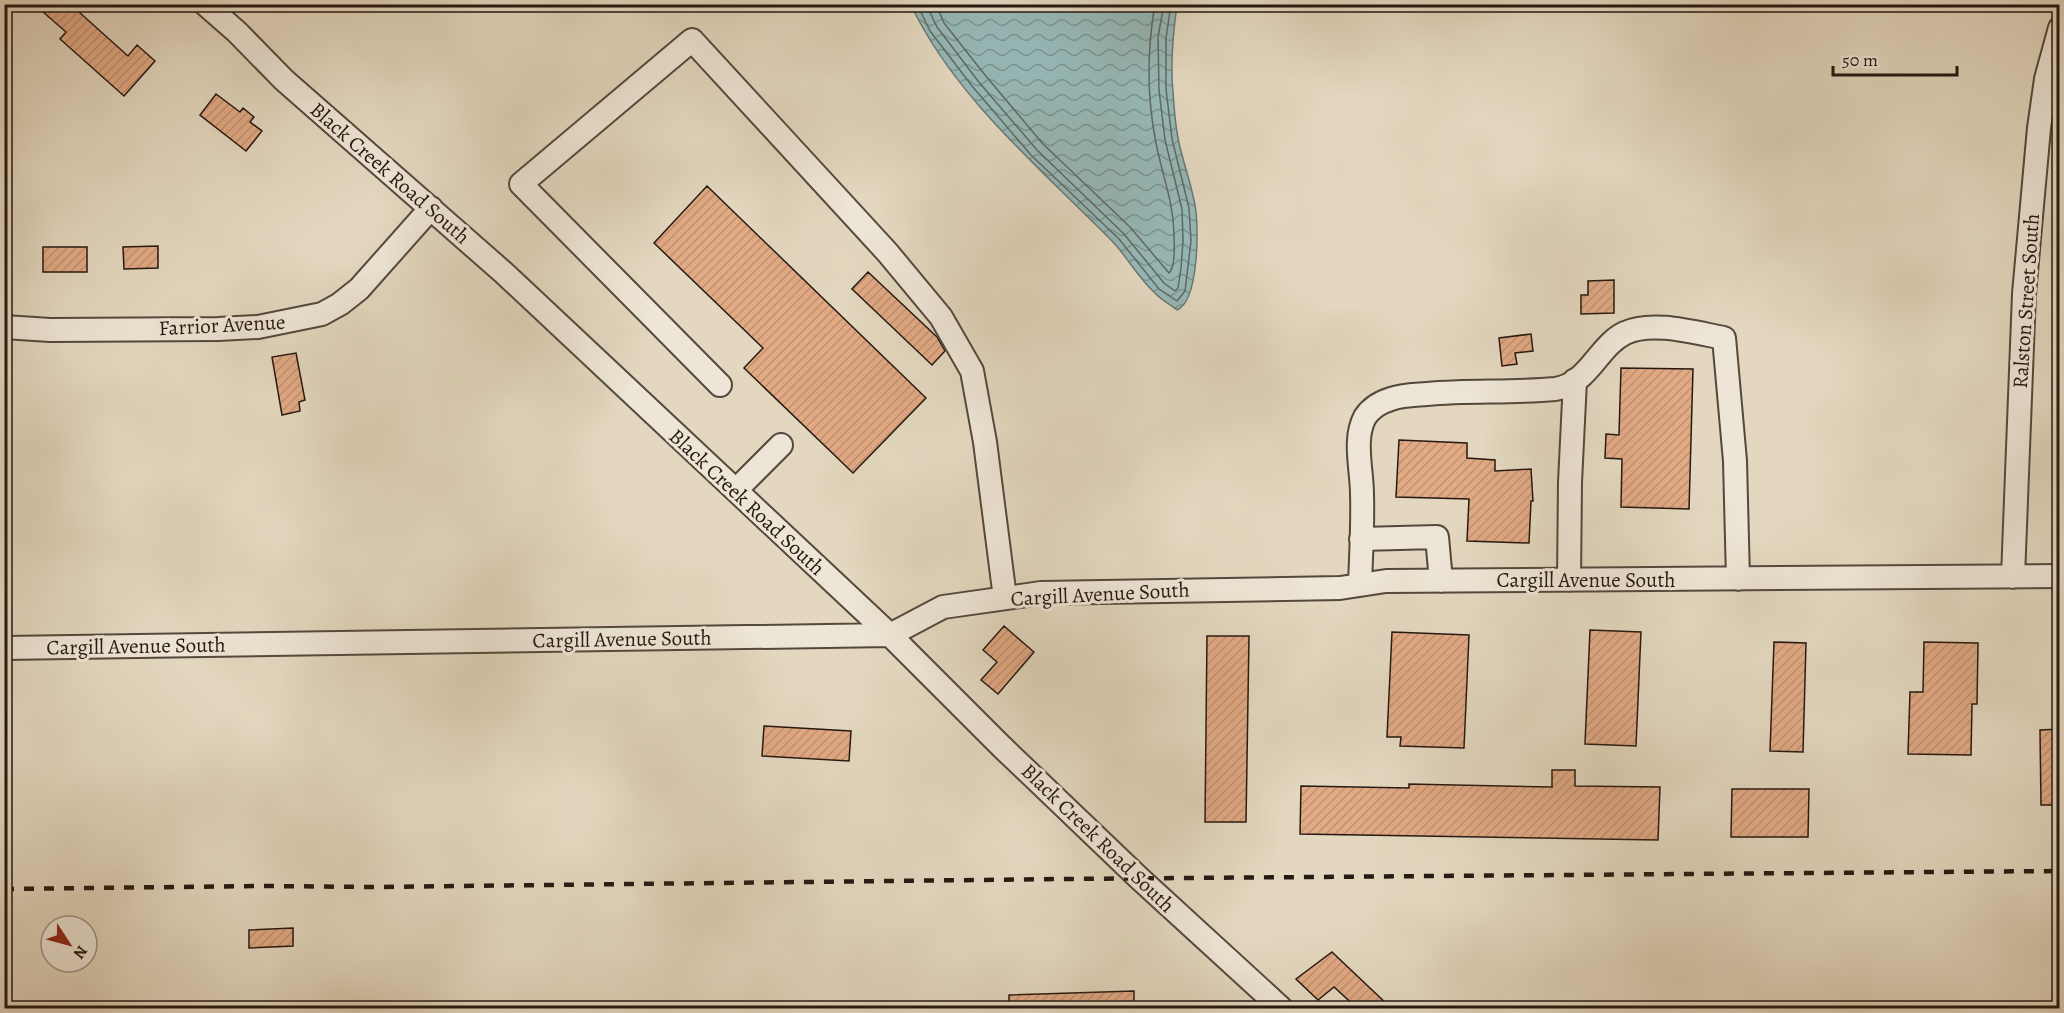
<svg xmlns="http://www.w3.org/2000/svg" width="2064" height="1013" viewBox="0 0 2064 1013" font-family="Alegreya,serif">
<defs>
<pattern id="water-waves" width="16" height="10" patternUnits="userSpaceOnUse" patternTransform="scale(1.5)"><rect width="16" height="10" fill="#96b8b7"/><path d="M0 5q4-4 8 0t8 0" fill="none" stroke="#7a9593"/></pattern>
<pattern id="building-hatch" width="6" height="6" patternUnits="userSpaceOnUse" patternTransform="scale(1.5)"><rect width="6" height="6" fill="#e1a984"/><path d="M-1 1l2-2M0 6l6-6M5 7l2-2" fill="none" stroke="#c19171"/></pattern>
</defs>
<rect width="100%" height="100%" fill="#e3d7bf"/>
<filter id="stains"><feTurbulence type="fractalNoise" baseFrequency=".00333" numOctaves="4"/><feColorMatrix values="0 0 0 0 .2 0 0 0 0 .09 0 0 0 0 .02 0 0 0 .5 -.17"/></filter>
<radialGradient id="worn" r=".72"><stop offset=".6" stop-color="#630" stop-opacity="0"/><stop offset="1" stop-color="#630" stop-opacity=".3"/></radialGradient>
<path fill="url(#water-waves)" stroke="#697875" stroke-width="1.5" d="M911,5H1177C1173,33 1170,62 1173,92C1174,107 1175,123 1178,138C1182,160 1191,182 1195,205C1199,226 1199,301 1177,310C1170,304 1161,300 1155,293C1138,278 1127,256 1111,240C1041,169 954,96 911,5Z"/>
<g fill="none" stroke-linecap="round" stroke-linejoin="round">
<path stroke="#5e6864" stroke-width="1.5" d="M917,4L930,31L972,86L1031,155L1119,239L1159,289L1177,301L1185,291L1191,241L1189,208L1172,139L1166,89V38L1171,4
M926,4L937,27L978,81L1037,150L1124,234L1164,283L1175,291L1178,288L1181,268L1183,241L1182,209L1165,140L1159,90L1158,37L1164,4
M936,4L944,23L985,75L1043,144L1130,227L1169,273C1176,266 1174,244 1174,233C1173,200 1162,175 1156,143C1147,98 1147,50 1155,4"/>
</g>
<path fill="url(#building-hatch)" stroke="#251912" stroke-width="1.5" d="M34,4H70L128,56L137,45L155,61L124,96L60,39L66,32Z
M216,94L240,112L243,108L254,117L250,122L262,131L246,151L200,115Z
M707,186L926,398L853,473L744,368L763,348L654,243Z
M158,246V268L124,269L123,247Z
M43,247H87V272H43Z
M868,272L937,337L945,351L932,365L852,289Z
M1614,280V313L1581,314V295H1588V281Z
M1531,334L1533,351L1515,353L1517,364L1502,366L1499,338Z
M296,353L305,400L299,402L300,411L282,415L272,357Z
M1621,368L1693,369L1689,509L1621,507L1622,459L1605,458L1606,434L1619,435Z
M1399,440L1467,443V458L1495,460V471L1531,469L1533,501H1531L1529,543L1467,541L1469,499L1396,497Z
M1004,626L1034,652L998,694L981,680L997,662L983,650Z
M1590,630L1641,632L1636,746L1585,744Z
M1392,632L1469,635L1464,748L1400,746L1401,737H1387Z
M1207,636H1249L1246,822H1205Z
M1774,642L1806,643L1803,752L1770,751Z
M1924,642L1978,643L1977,704H1972L1971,755L1908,754L1910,692H1923Z
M764,726L851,731L849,761L762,756Z
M2060,729V805H2041L2040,730Z
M1552,770H1575V786L1660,787L1658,840L1300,834L1301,786L1409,788V784L1552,787Z
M1732,789H1809L1808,837H1731Z
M293,928V946L249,948V930Z
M1332,952L1391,1008H1357L1334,987L1318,1000L1296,979Z
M1134,991V1008H1009V995Z"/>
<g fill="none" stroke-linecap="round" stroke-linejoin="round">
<defs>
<path id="minor" d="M205,4L237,32L284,80L504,273L890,635L1002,747L1139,878L1281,1008
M4,327L50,330L218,329L258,327L322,314L340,304L359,289L431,208
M720,385L521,184L692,40L887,252L941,317L972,371L985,442L1005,598
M736,490L781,445
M1361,539L1437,537L1441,581
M2013,577L2024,294L2039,128L2046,79L2060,28
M1569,580L1570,482L1575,380
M1360,585C1361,555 1363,524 1362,494C1362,470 1353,439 1365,417C1371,408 1381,402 1391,399C1402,395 1415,395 1427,394C1469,390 1512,393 1555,389C1588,385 1598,346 1625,333C1652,320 1696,333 1724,338L1735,461L1738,579
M4,648L890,635L943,607L1041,593L1340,588L1386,581L2060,576"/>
</defs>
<use href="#minor" stroke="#54483d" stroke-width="26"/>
<use href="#minor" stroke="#ede5d5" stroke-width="22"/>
<path stroke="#251912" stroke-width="4.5" stroke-dasharray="10 10" stroke-linecap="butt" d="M4,889L262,886L374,887L1061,879L2060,871"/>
</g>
<g text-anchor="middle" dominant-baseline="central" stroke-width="6" stroke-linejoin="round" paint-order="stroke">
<g font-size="21" fill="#251912" stroke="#ede5d5">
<text transform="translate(390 173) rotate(41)">Black Creek Road South</text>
<text transform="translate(2026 301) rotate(-86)">Ralston Street South</text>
<text transform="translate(222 325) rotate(-3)">Farrior Avenue</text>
<text transform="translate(747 502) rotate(43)">Black Creek Road South</text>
<text x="1586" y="580">Cargill Avenue South</text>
<text transform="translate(1100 594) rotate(-3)">Cargill Avenue South</text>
<text transform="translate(622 639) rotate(-1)">Cargill Avenue South</text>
<text transform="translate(136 646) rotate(-1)">Cargill Avenue South</text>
<text transform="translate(1098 838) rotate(44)">Black Creek Road South</text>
</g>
</g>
<rect width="2064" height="1013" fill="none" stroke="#e3d7bf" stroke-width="24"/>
<rect x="6" y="6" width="2052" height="1001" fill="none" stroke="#251912" stroke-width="3"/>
<rect x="12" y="12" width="2040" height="989" fill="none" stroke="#251912" stroke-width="1.5"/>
<g transform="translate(69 944) rotate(126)"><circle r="28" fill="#ede5d5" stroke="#9d9387" stroke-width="1.5"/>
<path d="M0-4.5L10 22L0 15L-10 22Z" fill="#8f2418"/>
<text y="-9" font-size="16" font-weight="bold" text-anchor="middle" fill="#251912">N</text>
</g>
<path d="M1833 66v9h124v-9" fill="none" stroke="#251912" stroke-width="3"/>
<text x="1842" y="66" font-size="18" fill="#251912" stroke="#ede5d5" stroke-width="4.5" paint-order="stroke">50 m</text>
<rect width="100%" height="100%" filter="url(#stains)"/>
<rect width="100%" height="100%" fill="url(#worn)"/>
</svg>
